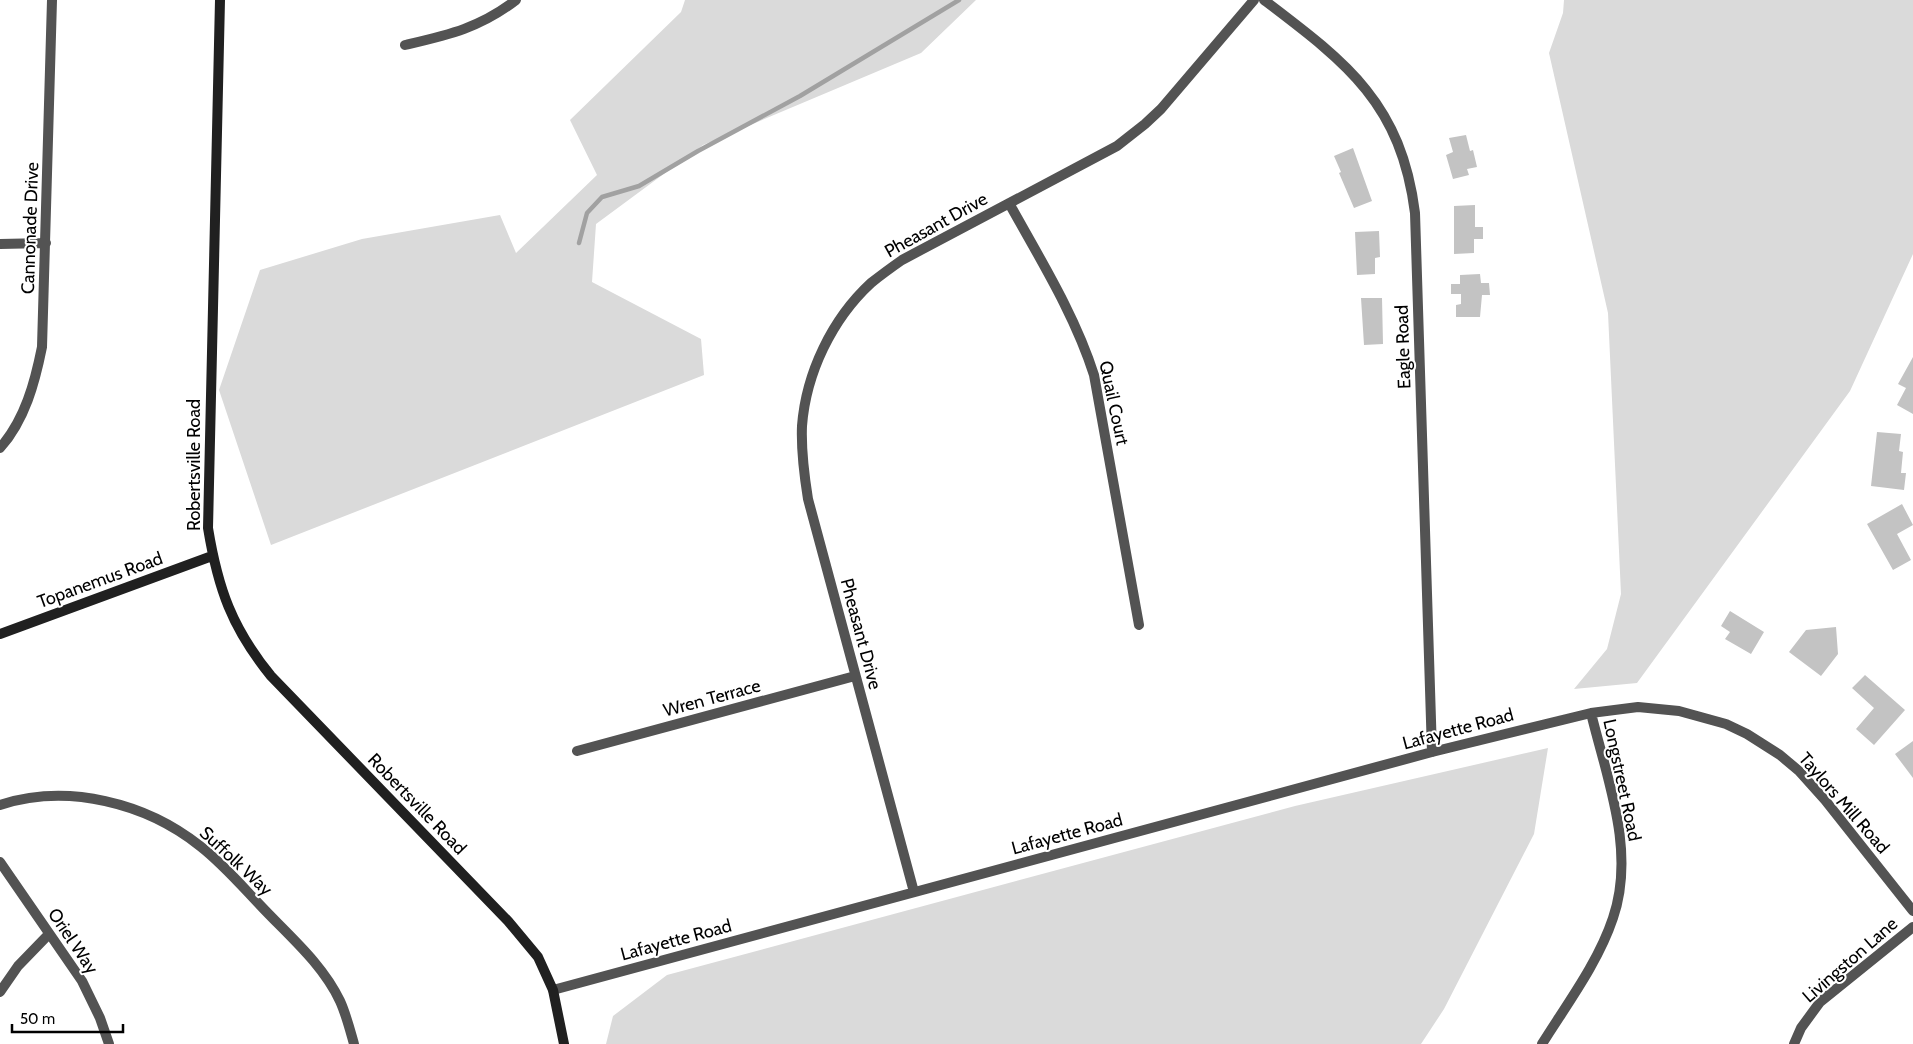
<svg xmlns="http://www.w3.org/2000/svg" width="1913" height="1044" viewBox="0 0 1913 1044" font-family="Cabin,sans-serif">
<rect width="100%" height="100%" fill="#fff"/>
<path fill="#dadada" d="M685,0H976L921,53L703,145L596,224L592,282L701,339L704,375L271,545L219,390L260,270L362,239L500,215L516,253L597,175L570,120L681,12Z
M1564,0H1913V254L1850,391L1637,683L1574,689L1607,649L1621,594L1608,313L1549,53L1563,13Z
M1548,748L1534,834L1444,1009L1421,1044H606L613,1016L667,975L1295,806Z"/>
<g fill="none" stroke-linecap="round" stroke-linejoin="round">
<path stroke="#a1a1a1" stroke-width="4.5" d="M579,243L587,213L602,197L639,186L698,151L800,96L959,0"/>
</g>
<path fill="#c3c3c3" d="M1466,135L1470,151L1473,150L1477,167L1467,169L1469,175L1453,179L1446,155L1453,152L1449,138Z
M1353,148L1372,201L1354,208L1339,173L1341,172L1334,156Z
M1475,205V227H1483V239H1474V253L1454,254V206Z
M1379,231L1380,257L1375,258V274L1357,275L1355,232Z
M1480,274L1481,283H1489L1490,295H1482L1480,317H1456V305L1461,304V294H1451V284H1460V275Z
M1361,298H1382L1383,344L1364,345Z
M1913,357V414L1897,405L1906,388L1898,384Z
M1877,432L1901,434L1899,451L1903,452L1901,473H1906L1904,490L1871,486Z
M1902,504L1913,525L1897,534L1911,560L1893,570L1867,524Z
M1730,611L1764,632L1751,654L1725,639L1730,632L1721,626Z
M1836,627L1838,654L1821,676L1789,652L1806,630Z
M1865,675L1905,710L1874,745L1856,729L1874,708L1852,688Z
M1913,741V778L1895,754Z"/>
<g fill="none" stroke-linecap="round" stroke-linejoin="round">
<path stroke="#535353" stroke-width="10" d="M1264,0C1347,63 1401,103 1415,213L1432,752
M405,45C448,35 480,28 516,0
M1009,203C1040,259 1075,315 1094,375L1139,625
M0,244L46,243
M0,448C25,420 35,382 42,347L52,0
M577,751L855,676
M0,805C68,783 146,803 200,846C222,863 241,885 260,905C288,935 322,963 340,1001C346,1014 350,1030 354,1044
M0,862L82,981L100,1018L109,1044
M914,892L808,499C804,474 801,450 802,426C806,373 832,319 871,283C881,275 892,267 902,260L1117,146L1145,124L1161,109L1254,0
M553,990L1432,752L1591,713L1638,707L1679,711L1726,724L1747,734L1780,755L1799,771L1825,800L1913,911
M0,992L18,966L49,934
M1542,1044C1567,1004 1598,963 1613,918C1636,851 1607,779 1591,713
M1794,1044L1801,1028L1820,1002L1913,927"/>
<path stroke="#202020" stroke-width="10" d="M220,0L208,528C218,589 232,628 271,676L508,921L538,957L553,990L564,1044
M0,634L212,556"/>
</g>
<g text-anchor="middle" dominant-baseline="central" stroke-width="4" stroke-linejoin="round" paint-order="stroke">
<g font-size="18" fill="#000" stroke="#fff">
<text transform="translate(936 225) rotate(-29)">Pheasant Drive</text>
<text transform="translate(30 228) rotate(-88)">Cannonade Drive</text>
<text transform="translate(1403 347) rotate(-92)">Eagle Road</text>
<text transform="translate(1114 403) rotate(78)">Quail Court</text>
<text transform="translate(194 465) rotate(-90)">Robertsville Road</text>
<text transform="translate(100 580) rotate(-20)">Topanemus Road</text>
<text transform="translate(861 634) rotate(75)">Pheasant Drive</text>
<text transform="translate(712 698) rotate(-15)">Wren Terrace</text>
<text transform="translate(1458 729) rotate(-15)">Lafayette Road</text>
<text transform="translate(1622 780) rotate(78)">Longstreet Road</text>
<text transform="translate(1844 803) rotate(49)">Taylors Mill Road</text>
<text transform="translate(417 804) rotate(46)">Robertsville Road</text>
<text transform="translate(1067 834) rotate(-15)">Lafayette Road</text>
<text transform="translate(236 861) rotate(43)">Suffolk Way</text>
<text transform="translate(676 940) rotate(-15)">Lafayette Road</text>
<text transform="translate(73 941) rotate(56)">Oriel Way</text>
<text transform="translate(1850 960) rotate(-41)">Livingston Lane</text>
</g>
</g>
<path d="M12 1024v8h111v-8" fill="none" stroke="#000000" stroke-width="2.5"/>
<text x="20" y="1024" font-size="15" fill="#000000" stroke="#ffffff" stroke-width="4" paint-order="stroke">50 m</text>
</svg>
